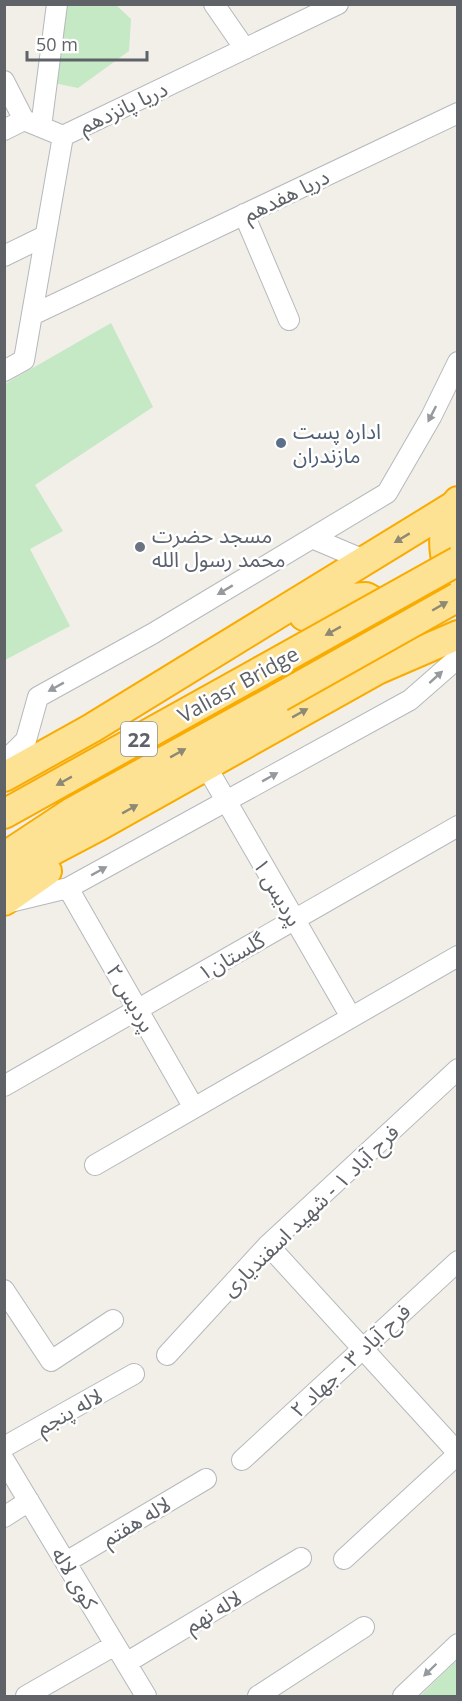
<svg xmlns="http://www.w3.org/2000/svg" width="462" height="1701" viewBox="0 0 462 1701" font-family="'Open Sans','Noto Sans Arabic',sans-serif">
<rect width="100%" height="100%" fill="#f1efe8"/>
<path fill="#c5e8c5" d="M63,5H116L131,19L129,51L78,88L54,83Z
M111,323L153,407L35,485L63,531L30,549L70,626L5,660V384Z
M457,1660V1696H420Z"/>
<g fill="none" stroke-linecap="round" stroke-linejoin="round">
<defs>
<path id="minor" d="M214,4L245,49
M4,81L24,120
M41,127L57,4
M4,130L24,120L63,136L338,4
M244,214L289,320
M4,256L45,236
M32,315L458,113
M4,371L24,360L63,136
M312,538L364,560
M4,762L26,740L38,697L152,634L387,493L431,417L458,362
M206,766L351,1017
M68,888L194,1108
M10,902L68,888L410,700L458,658
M4,1086L458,826
M95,1165L458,956
M268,1245L458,1453
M4,1290L51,1361L113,1320
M167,1355L268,1245L458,1069
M4,1447L134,1374
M4,1460L146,1696
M242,1460L458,1261
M4,1517L29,1501
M344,1559L458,1454
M66,1562L206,1479
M126,1663L301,1558
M26,1696L115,1645
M258,1696L364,1627
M403,1696L458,1644"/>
<path id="highway" d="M458,501C439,522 440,562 458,583
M304,616L336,599L366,597L382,606L391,620L395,635L394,645L390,655
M4,777L92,728L452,507
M4,814L261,671
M4,857L72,812L280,697
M4,876L99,826L377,670L458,635
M4,901L47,871"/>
</defs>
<use href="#minor" stroke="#b5b8bc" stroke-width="22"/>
<use href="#highway" stroke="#f9ab00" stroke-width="32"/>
<use href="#minor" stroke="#fff" stroke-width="20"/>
<use href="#highway" stroke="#fde293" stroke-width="28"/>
<defs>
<path id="highway-bridge" d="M261,671L458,561
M280,697L458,597"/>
</defs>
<use href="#highway-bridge" stroke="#f9ab00" stroke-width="32" stroke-linecap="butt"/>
<use href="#highway-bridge" stroke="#fde293" stroke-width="28"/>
</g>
<defs><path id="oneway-solid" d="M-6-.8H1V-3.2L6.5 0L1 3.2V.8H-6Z" transform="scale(1.5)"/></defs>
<g fill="#979a9d">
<use href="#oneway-solid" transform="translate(432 414) rotate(117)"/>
<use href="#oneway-solid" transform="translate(225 590) rotate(149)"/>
<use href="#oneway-solid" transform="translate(436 677) rotate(-42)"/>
<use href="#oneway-solid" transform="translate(56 687) rotate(151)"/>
<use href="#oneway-solid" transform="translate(270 777) rotate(-29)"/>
<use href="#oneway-solid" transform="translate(99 871) rotate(-29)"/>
<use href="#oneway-solid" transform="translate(430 1670) rotate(136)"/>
</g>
<g fill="#8e8975">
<use href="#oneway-solid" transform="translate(402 538) rotate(149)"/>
<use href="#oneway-solid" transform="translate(440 606) rotate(-30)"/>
<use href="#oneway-solid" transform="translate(333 631) rotate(151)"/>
<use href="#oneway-solid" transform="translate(300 713) rotate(-29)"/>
<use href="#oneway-solid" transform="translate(178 753) rotate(-29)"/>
<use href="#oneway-solid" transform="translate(64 781) rotate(151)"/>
<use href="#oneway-solid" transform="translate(130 809) rotate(-29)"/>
</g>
<circle fill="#5c6f8a" stroke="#fff" stroke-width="2" cx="281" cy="443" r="6"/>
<circle fill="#6b7280" stroke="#fff" stroke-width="2" cx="140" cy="547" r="6"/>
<g text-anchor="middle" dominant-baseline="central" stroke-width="5" stroke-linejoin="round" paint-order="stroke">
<rect fill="#fff" stroke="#8f9295" stroke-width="1.5" x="121" y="722" width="36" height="34" rx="4.5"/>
<g font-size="20" font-weight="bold" fill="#5f6368">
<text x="139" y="739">22</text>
</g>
<g font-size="21" fill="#5f6368" stroke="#fff">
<text transform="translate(123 107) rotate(-25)">دریا پانزدهم</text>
<text transform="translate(286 195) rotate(-26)">دریا هفدهم</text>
<text transform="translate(238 684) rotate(-29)">Valiasr Bridge</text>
<text transform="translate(278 892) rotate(60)">پردیس ۱</text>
<text transform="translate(231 956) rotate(-30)">گلستان۱</text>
<text transform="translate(131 998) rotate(60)">پردیس ۲</text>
<text transform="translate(310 1210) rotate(-44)">فرح آباد ۱ - شهید اسفندیاری</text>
<text transform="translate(350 1360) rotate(-43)">فرح آباد ۳ - جهاد ۲</text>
<text transform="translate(69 1411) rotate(-29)">لاله پنجم</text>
<text transform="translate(136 1521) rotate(-31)">لاله هفتم</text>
<text transform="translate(75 1578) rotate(59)">کوی لاله</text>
<text transform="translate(213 1611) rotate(-31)">لاله نهم</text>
</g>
<g font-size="21" fill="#4e5e75" stroke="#fff" text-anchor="start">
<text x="293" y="431">اداره پست<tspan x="293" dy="24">مازندران</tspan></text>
</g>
<g font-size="21" fill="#5b616d" stroke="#fff" text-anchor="start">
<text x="152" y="535">مسجد حضرت<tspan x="152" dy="24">محمد رسول الله</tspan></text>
</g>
</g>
<rect width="462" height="1701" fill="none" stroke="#5f6368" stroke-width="12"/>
<path d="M27 51v9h120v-9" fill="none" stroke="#5f6368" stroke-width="3"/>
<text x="36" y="51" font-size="18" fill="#5f6368" stroke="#ffffff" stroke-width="4.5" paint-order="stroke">50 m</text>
</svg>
